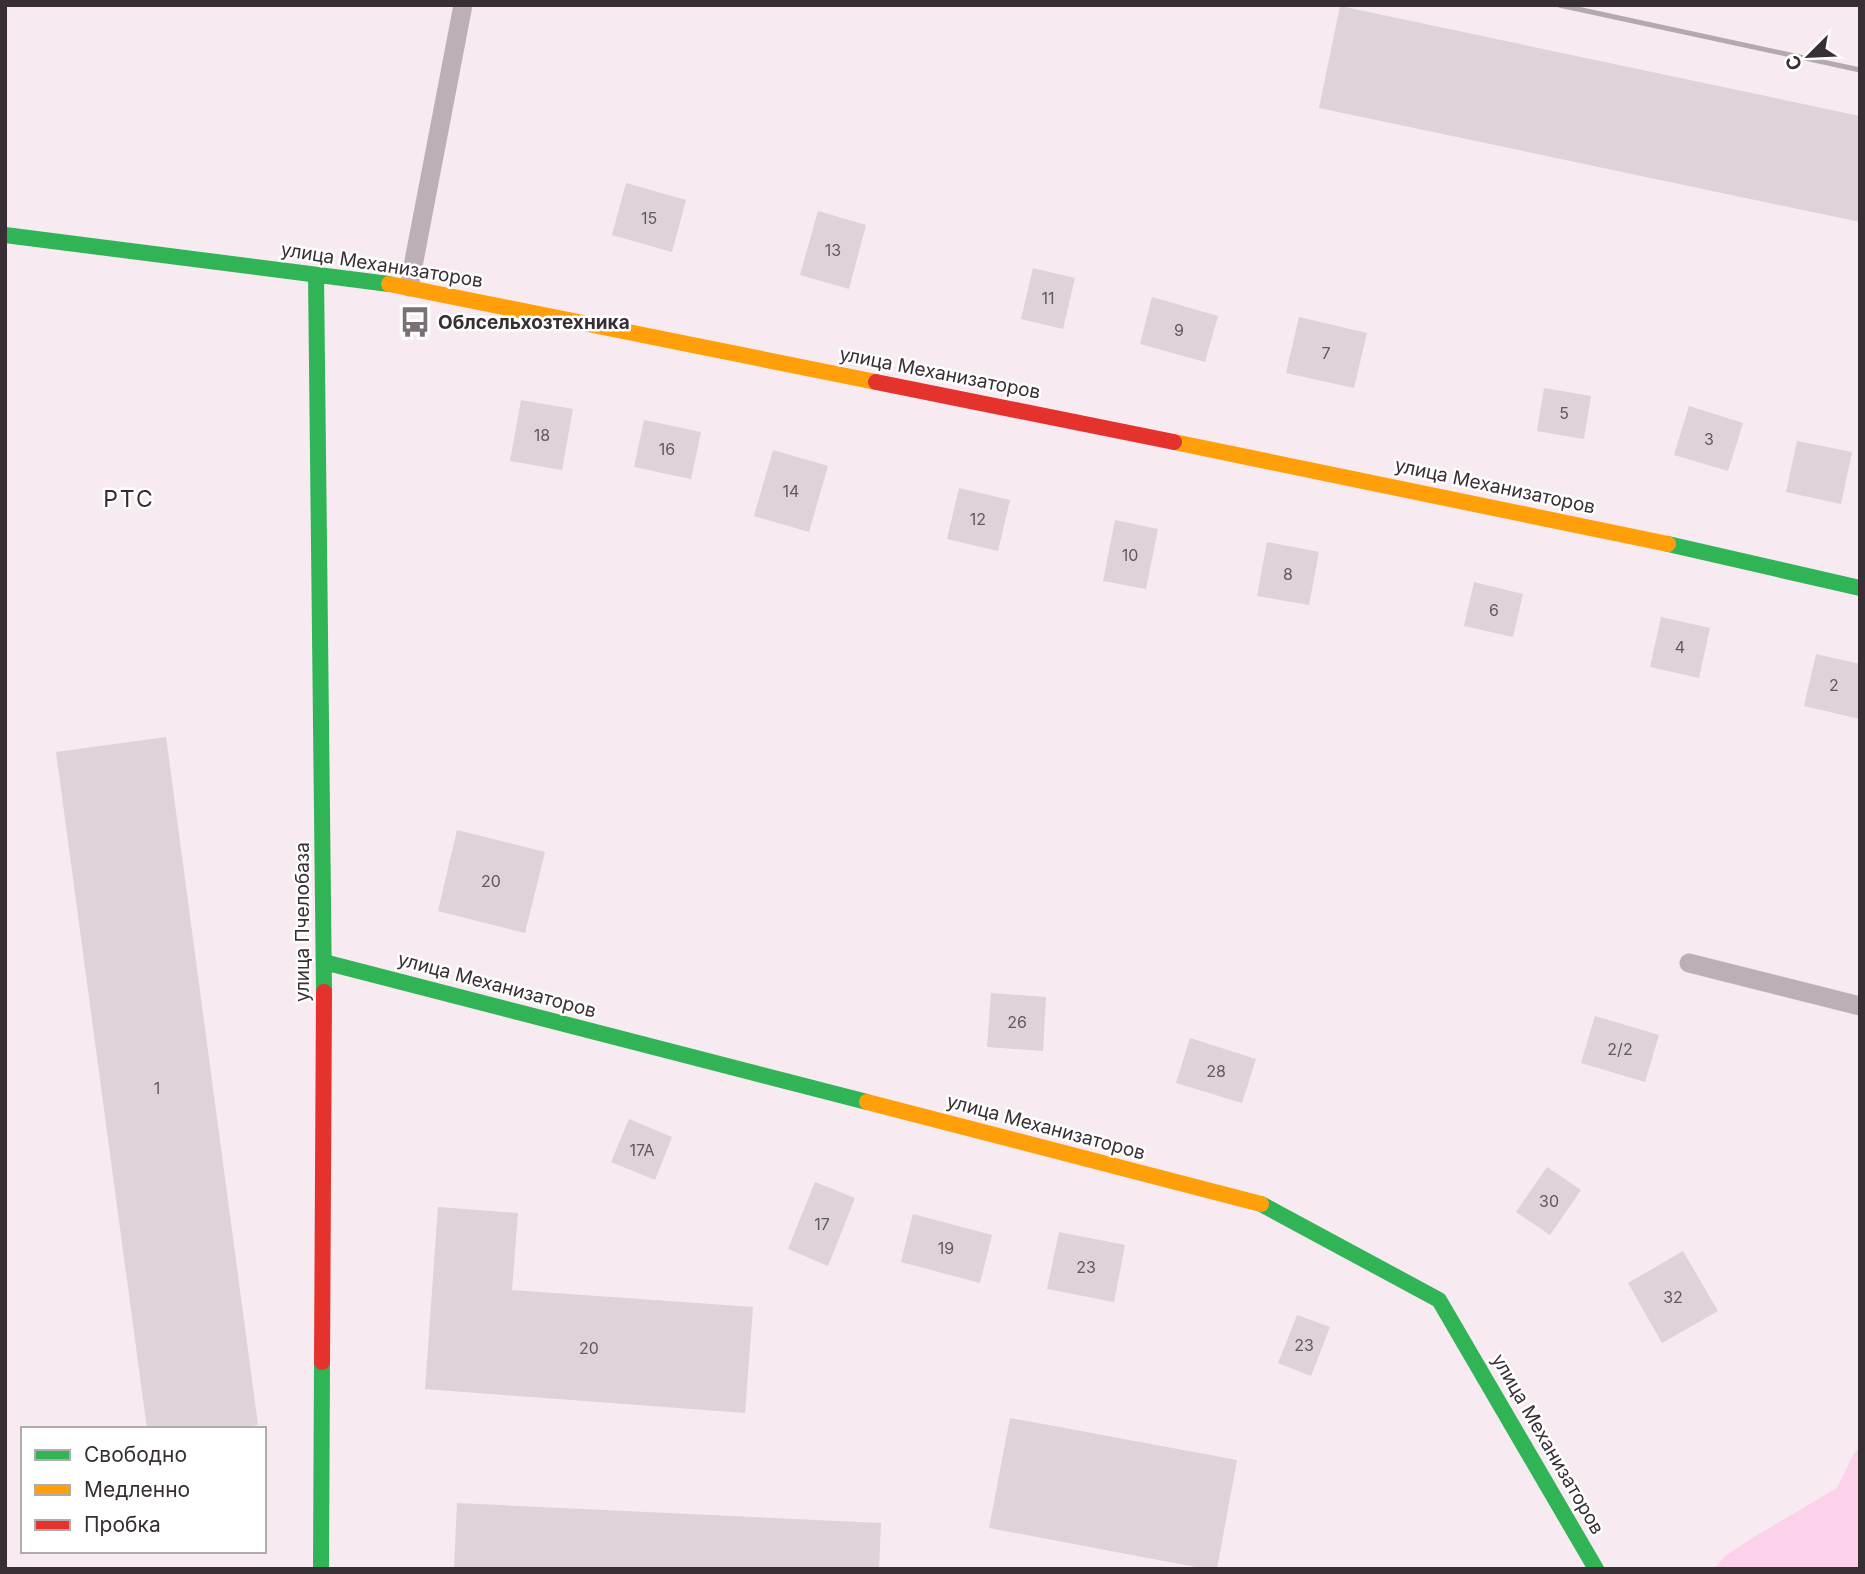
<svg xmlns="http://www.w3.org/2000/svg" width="1865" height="1574" viewBox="0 0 1865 1574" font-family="Inter,sans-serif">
<rect width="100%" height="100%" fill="#f7eaf1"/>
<path fill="#fbd2e9" d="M1860,1447V1569H1714L1725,1556L1754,1537L1837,1488L1853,1455Z"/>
<path fill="#ddd3d8" d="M1340,6L1860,116V222L1319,108Z
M626,183L686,200L672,252L612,235Z
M818,211L866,225L849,289L800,275Z
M1033,268L1075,278L1063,329L1021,319Z
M1152,297L1218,316L1205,362L1140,344Z
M1299,317L1367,333L1354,388L1286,373Z
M1544,388L1591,396L1584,439L1537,431Z
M521,400L573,409L562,470L510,461Z
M1689,406L1743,423L1728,471L1674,455Z
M644,420L701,432L691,479L634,467Z
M1797,441L1852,452L1841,504L1786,492Z
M773,450L828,466L809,532L754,516Z
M959,488L1010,500L998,551L947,539Z
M1115,520L1158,529L1146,589L1103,581Z
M1267,542L1319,552L1309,605L1257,596Z
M1474,582L1523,594L1513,637L1464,626Z
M1661,617L1710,628L1699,678L1650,667Z
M1816,654L1860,664V719L1804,706Z
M166,737L258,1425L229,1429H147L56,752Z
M457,830L545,852L525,933L438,911Z
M991,993L1046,997L1043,1051L987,1047Z
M1595,1016L1659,1035L1645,1082L1581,1063Z
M1190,1038L1256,1059L1242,1103L1176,1083Z
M629,1119L672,1137L655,1180L611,1162Z
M1547,1167L1581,1190L1550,1235L1516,1212Z
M815,1182L855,1198L828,1266L788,1249Z
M438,1207L518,1213L512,1290L753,1307L745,1413L425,1389Z
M913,1214L992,1235L980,1283L901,1262Z
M1059,1232L1125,1245L1114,1302L1047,1289Z
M1683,1251L1718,1311L1662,1343L1628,1283Z
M1297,1315L1330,1327L1311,1376L1278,1363Z
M1010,1418L1237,1460L1217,1569H1206L989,1528Z
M457,1503L881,1523L879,1569H454Z"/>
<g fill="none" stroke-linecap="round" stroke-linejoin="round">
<path stroke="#bdafb7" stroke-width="19" d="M409,287L463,5
M1689,963L1860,1006"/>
<path stroke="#30b455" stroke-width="16" d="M5,235L389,284
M316,275L324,992
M1668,544L1860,588
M324,962L867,1102
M1261,1204L1439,1300L1596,1569
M321,1569L322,1362"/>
<path stroke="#ff9f0a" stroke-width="16" d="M389,284L876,382
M1174,442L1668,544
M867,1102L1261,1204"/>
<path stroke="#e5322d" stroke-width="16" d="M876,382L1174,442
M322,1362L324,992"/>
<path stroke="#b5a9b0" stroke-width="5" d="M1559,5L1860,70"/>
</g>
<defs>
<symbol id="bus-bare" viewBox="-9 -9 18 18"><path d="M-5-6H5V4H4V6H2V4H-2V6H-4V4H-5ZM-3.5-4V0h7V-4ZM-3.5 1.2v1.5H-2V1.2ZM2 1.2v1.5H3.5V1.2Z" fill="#7b7076" stroke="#fff" stroke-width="2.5" paint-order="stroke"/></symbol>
</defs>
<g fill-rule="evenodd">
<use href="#bus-bare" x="393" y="300" width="44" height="44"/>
</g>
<g text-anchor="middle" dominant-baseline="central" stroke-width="5" stroke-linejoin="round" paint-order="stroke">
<g font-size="16" fill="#62595e">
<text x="649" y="218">15</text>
<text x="833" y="250">13</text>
<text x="1048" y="298">11</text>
<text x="1179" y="330">9</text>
<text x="1326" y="353">7</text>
<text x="1564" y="413">5</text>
<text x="542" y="435">18</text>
<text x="1709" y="439">3</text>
<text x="667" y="449">16</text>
<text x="791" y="491">14</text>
<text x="978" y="519">12</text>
<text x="1130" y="555">10</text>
<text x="1288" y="574">8</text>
<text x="1494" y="610">6</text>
<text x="1680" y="647">4</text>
<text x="1834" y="685">2</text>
<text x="491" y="881">20</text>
<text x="1017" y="1022">26</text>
<text x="1620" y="1049">2/2</text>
<text x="1216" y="1071">28</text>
<text x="157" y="1088">1</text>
<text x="642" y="1150">17А</text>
<text x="1549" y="1201">30</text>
<text x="822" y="1224">17</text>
<text x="946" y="1248">19</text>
<text x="1086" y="1267">23</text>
<text x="1673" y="1297">32</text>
<text x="1304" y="1345">23</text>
<text x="589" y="1348">20</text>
</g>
<g font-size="19" fill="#382f34" stroke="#fff">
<text transform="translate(382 265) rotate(9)">улица Механизаторов</text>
<text transform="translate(940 373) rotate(11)">улица Механизаторов</text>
<text transform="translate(1495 486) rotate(12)">улица Механизаторов</text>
<text transform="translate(302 922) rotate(-90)">улица Пчелобаза</text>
<text transform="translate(497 985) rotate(15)">улица Механизаторов</text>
<text transform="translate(1046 1127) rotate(15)">улица Механизаторов</text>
<text transform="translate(1548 1444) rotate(60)">улица Механизаторов</text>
</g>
<g font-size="19" font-weight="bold" fill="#382f34" stroke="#fff" text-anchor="start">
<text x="438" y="322">Облсельхозтехника</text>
</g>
<g font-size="23" letter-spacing="2" fill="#3a2932" stroke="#fff">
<text x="129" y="499">РТС</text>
</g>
</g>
<rect width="1865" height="1574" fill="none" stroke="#382f34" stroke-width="14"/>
<rect x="21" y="1427" width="245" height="126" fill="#ffffff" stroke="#afacae" stroke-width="2"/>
<rect x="35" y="1450" width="35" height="10" fill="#30b455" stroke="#afacae" stroke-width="2"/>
<text x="84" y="1462" font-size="21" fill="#382f34">Свободно</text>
<rect x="35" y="1485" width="35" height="10" fill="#ff9f0a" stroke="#afacae" stroke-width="2"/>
<text x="84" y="1497" font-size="21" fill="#382f34">Медленно</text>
<rect x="35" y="1520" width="35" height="10" fill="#e5322d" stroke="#afacae" stroke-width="2"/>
<text x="84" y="1532" font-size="21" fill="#382f34">Пробка</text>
<g transform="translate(1809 56) rotate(246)" stroke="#ffffff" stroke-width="5" paint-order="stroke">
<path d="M0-5L12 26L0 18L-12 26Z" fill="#382f34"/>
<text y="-10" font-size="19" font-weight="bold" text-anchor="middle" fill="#382f34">С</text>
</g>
</svg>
